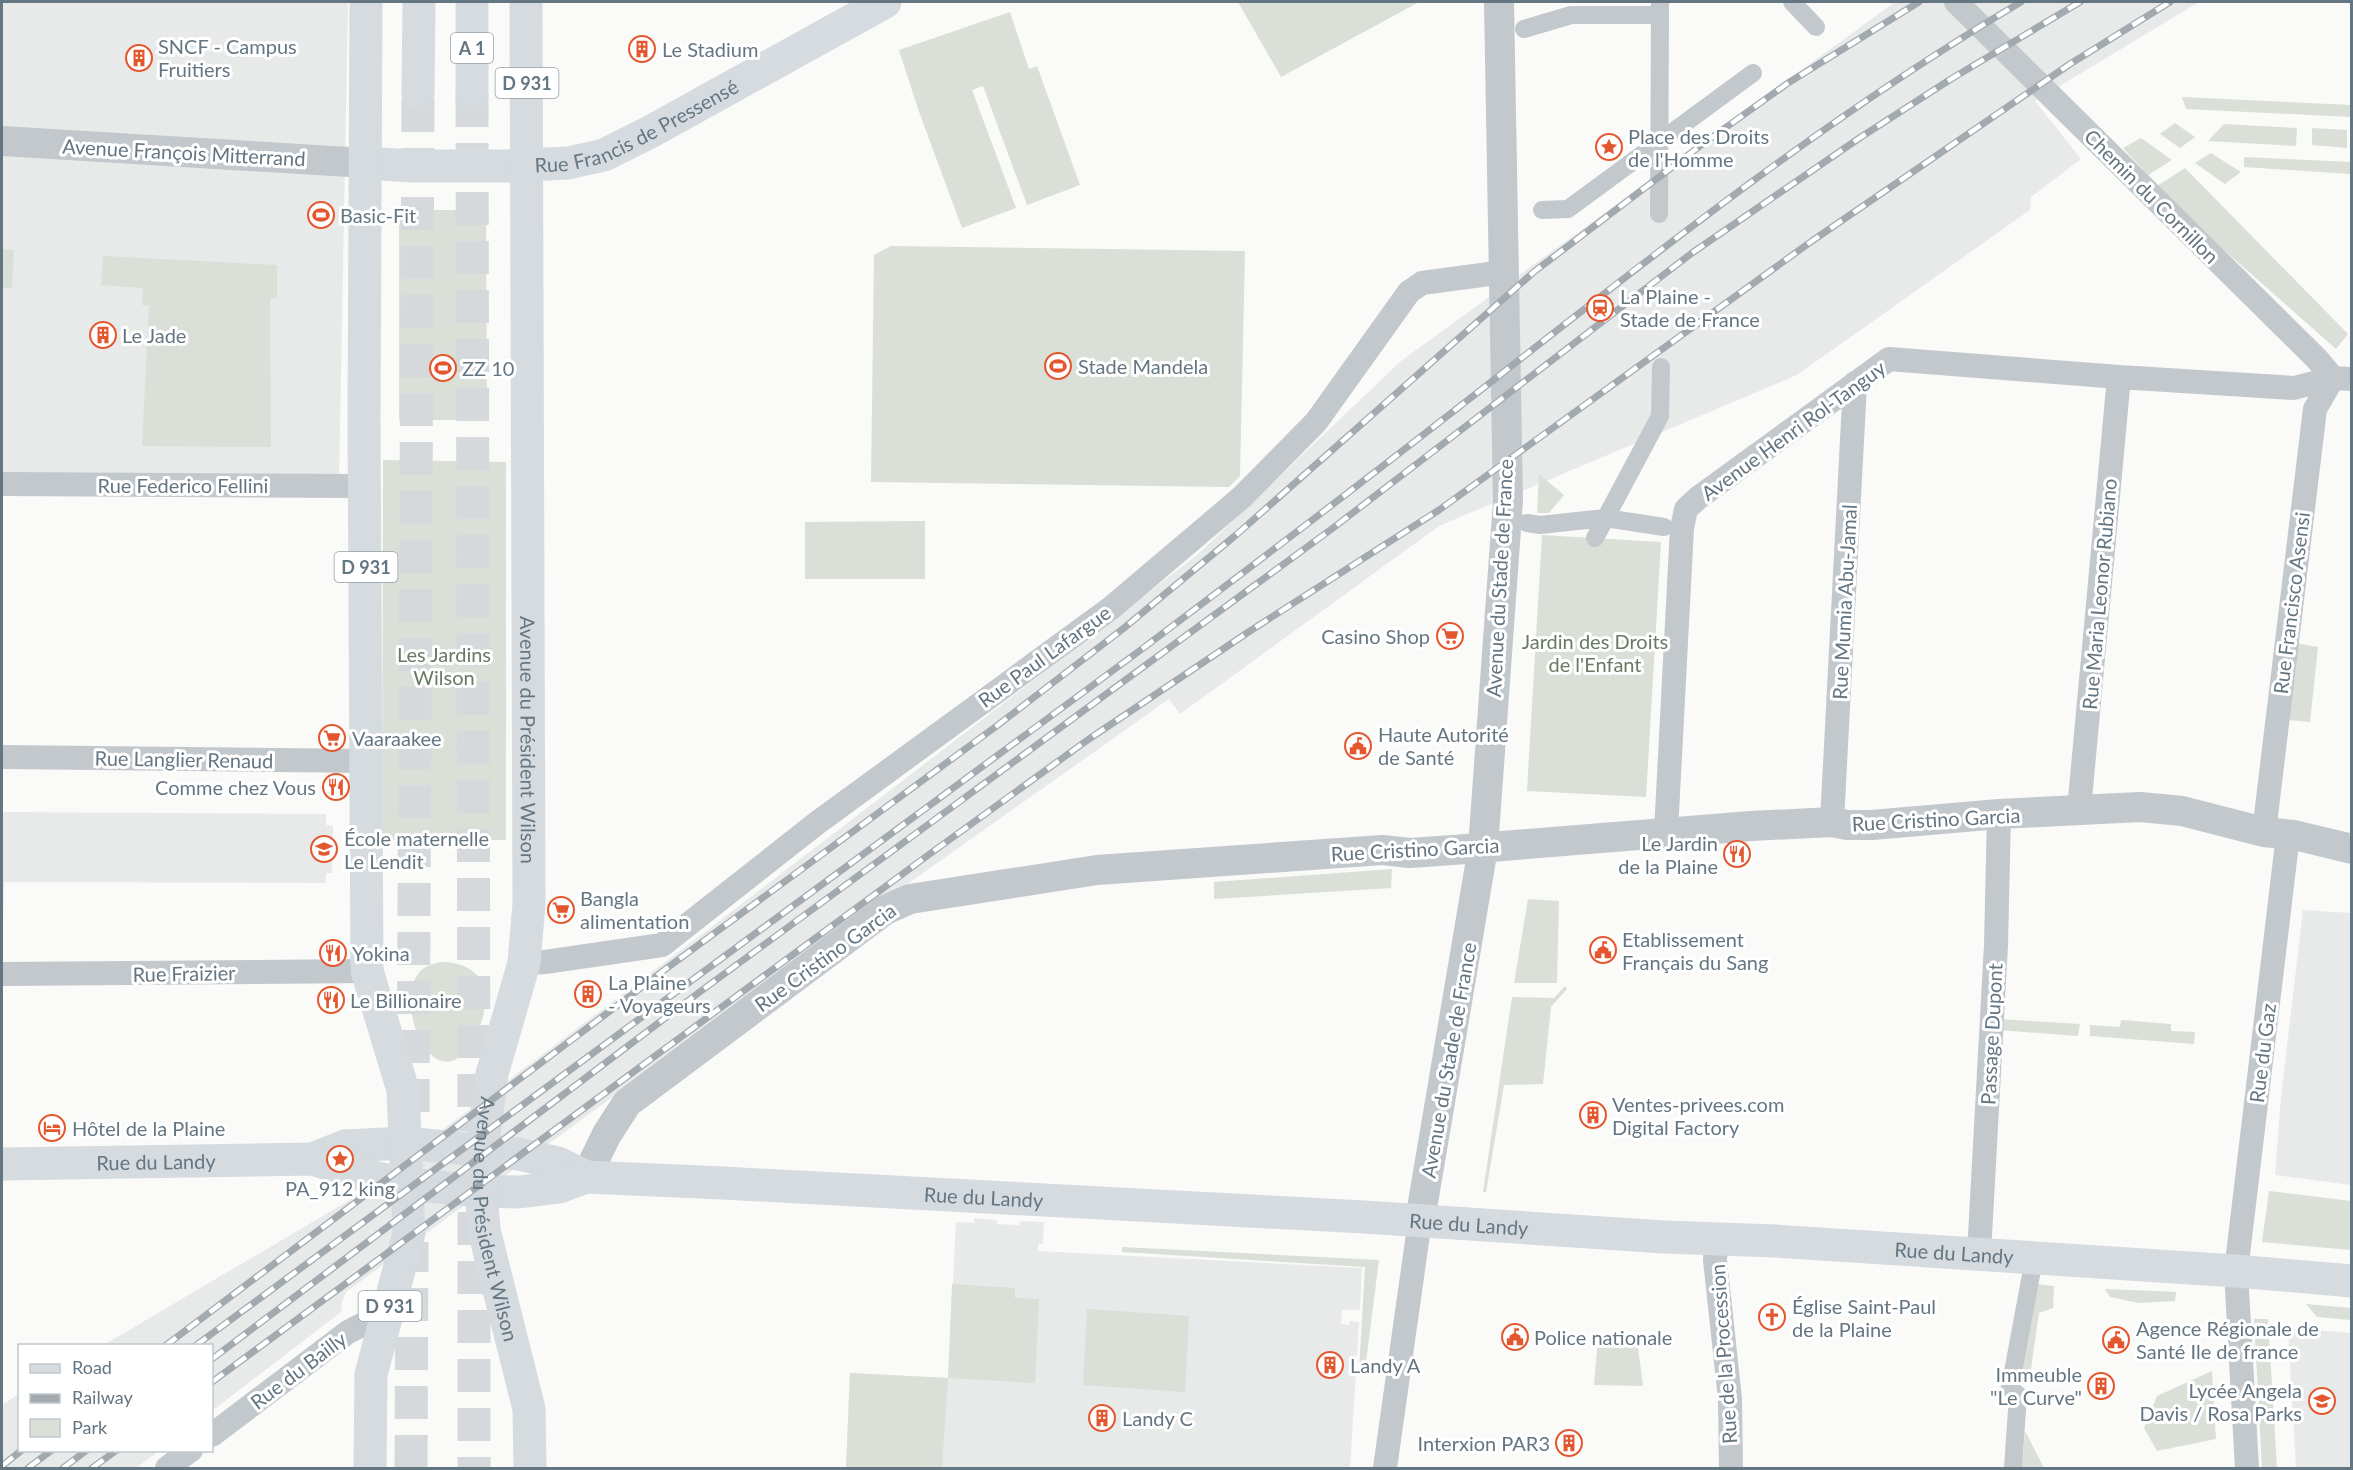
<svg xmlns="http://www.w3.org/2000/svg" width="2353" height="1470" viewBox="0 0 2353 1470" font-family="Lato,sans-serif">
<rect width="100%" height="100%" fill="#fafaf8"/>
<path fill="#e8e9e9" d="M2,2H348L339,483L2,480Z
M1895,2H2199L2035,101L2081,159L2031,197L2030,210L1797,375L1439,526L1180,714L1169,699L800,960L346,1292L342,1302L341,1312L212,1411V1346H102L348,1201L705,932L1196,556L1401,361Z
M2,812L326,814V825L333,826L332,873H326V883L4,882L2,960Z
M2303,910L2351,913V1185L2275,1175L2281,1097Z
M974,1218L997,1220V1224L1019,1225L1020,1221L1044,1222L1043,1244H1038V1251L1362,1268L1360,1310H1342L1341,1324L1349,1325L1350,1321L1359,1322L1350,1468H846L850,1373L948,1378L956,1222L974,1223Z
M2288,1328L2351,1333V1468H2296Z
M19,1394L20,1450L159,1451L136,1468H2V1405Z"/>
<path fill="#dadfd7" d="M1238,2H1419L1281,77Z
M1010,12L1029,69L1037,66L1080,185L1027,205L983,86L972,90L1016,208L962,228L918,109L899,50Z
M2182,97L2351,105V117L2186,109Z
M2175,123L2195,137L2180,148L2160,134Z
M2224,124L2297,128L2296,146L2208,141Z
M2312,128L2347,130V148L2312,145Z
M2141,138L2172,160L2148,175L2123,148Z
M2211,153L2241,172L2225,184L2195,163Z
M2244,157L2351,162V174L2244,167Z
M2185,168L2348,334L2336,349L2154,188Z
M399,210H486L487,420H399Z
M891,246L1245,251L1240,476L1229,487L871,482L874,255Z
M2,249L14,250L12,288H2Z
M103,256L277,265V298L270,299L271,447L142,446L149,306L142,305L143,288L101,285Z
M383,460L506,462V840H382Z
M1539,474L1564,495L1549,513H1537Z
M925,521V579H805V522Z
M1542,535L1661,542L1646,797L1527,791Z
M2295,643L2318,647L2310,722L2288,720Z
M1392,869L1391,888L1214,899V882Z
M1528,899L1559,901L1557,983H1514Z
M442,962C473,963 490,979 484,1012C480,1030 465,1070 439,1060C414,1049 402,995 418,974C423,966 433,964 442,962Z
M1565,986L1567,989L1551,1007L1543,1084L1504,1085L1486,1192H1483L1512,997L1554,998Z
M1999,1019L2080,1024L2078,1036L1998,1030Z
M2121,1020L2171,1024V1031L2195,1032L2194,1044L2090,1036V1025L2120,1027Z
M2269,1191L2351,1201V1250L2262,1242Z
M1122,1247L1379,1260L1365,1370H1359L1365,1267L1122,1252Z
M952,1284L1015,1288V1298L1039,1299L1035,1383L948,1378L942,1468H846L850,1373L948,1378Z
M2035,1284L2054,1286L2053,1308L2039,1313L2030,1376L2017,1372Z
M2105,1289L2176,1292L2175,1301L2139,1303L2110,1297Z
M2306,1304L2351,1308V1320L2317,1317Z
M1087,1309L1189,1316L1185,1392L1083,1385Z
M2254,1319H2268L2277,1468H2262Z
M1598,1338L1637,1340L1643,1386L1594,1385Z
M2212,1371L2216,1439L2157,1451L2144,1428L2157,1396Z
M2025,1431L2044,1468H2022Z"/>
<g fill="none" stroke-linecap="round" stroke-linejoin="round">
<path stroke="#d5d9db" stroke-width="33" stroke-dasharray="33 16" stroke-linecap="butt" d="M472,94L474,1131
M413,1112L418,94
M474,1212V1468
M411,1468L412,1242"/>
<path stroke="#c3c8cc" stroke-width="18" d="M1792,2L1816,27
M1524,29L1571,15H1660V2
M1542,210L1568,209L1753,73
M1659,214L1660,15
M1527,523L1540,525L1605,518L1664,527
M1595,538L1660,416L1661,367
M2013,1468L2018,1395L2010,1388L2034,1259"/>
<path stroke="#c3c8cc" stroke-width="24" d="M1956,2L2317,359L2333,378
M2,484L365,486
M2,757L366,761
M2079,810L2119,377
M1832,822L1855,383
M1666,832L1682,528L1686,509L1698,498L1889,359L2119,377L2294,388L2333,378L2352,379
M2264,832L2315,409L2333,378
M524,963L545,962L662,945L817,823L1111,608L1242,497L1316,422L1409,292L1422,283L1504,272
M2,974L367,971
M1716,1239L1715,1260L1730,1399L1731,1468
M1979,1254L1996,945L1999,814
M212,1435L348,1332L389,1311
M167,1468L191,1450
M1385,1468L1420,1220
M2247,1468L2236,1271L2288,835"/>
<path stroke="#c3c8cc" stroke-width="30" d="M2,141L366,163
M586,1177L607,1134L627,1103L885,910L910,899L1097,870L1382,850L1410,853L1453,850L1751,826L1832,822L1847,825H1872L1999,814L2140,807L2182,811L2264,832L2294,835L2352,849
M1420,1220L1483,848L1508,501L1499,2"/>
<g stroke="#d6dbdf" stroke-width="33">
<path id="s1" d="M366,163L412,166H507L568,163L604,155L650,132L885,2"/>
<path d="M312,1159L345,1146L405,1143L518,1154L558,1163L586,1177"/>
<path id="s2" d="M2,1164L312,1159L367,1176L407,1184L481,1191L519,1192L559,1187L586,1177L723,1183L1364,1217L1664,1237L1775,1241L2236,1271L2352,1281"/>
</g>
<g stroke="#d6dbdf" stroke-width="33">
<path d="M366,2L364,420L367,971L403,1090L409,1233L371,1374L370,1468"/>
<path id="s3" d="M526,2L529,904L524,963L492,1074L482,1150L481,1191L484,1230L529,1409L530,1468"/>
</g>
<path stroke="#d6dbdf" stroke-width="33" d="M418,94L419,2
M472,94V2"/>
<defs>
<path id="rail" d="M165,1346L667,968L998,725L1124,628L1236,535L1535,271L1704,143L1788,83L1919,2
M195,1346L1142,649C1259,561 1376,472 1491,382C1662,248 1833,113 2021,2
M212,1359L705,988L1333,528L1692,253L1861,137L1951,79L2080,2
M212,1382L931,853L1089,739L1250,631L1439,510L1812,241L2070,64L2170,2
M2,1466L22,1450
M28,1468L52,1450
M63,1468L87,1450
M92,1468L117,1450"/>
</defs>
<use href="#rail" stroke="#a2aab0" stroke-width="7"/>
<use href="#rail" stroke="#fff" stroke-width="4.5" stroke-dasharray="14" stroke-linecap="butt"/>
</g>
<defs>
<symbol id="building-ring" viewBox="-11 -11 22 22"><circle r="9.5" fill="#fff" stroke="#e4572e" stroke-width="1.5"/><path d="M-4-6H4V6H1V3H-1V6H-4ZM-2.5-4.3h1.7v1.8h-1.7ZM.8-4.3h1.7v1.8H.8ZM-2.5-1h1.7V.8h-1.7ZM.8-1h1.7V.8H.8Z" fill="#e4572e"/></symbol>
<symbol id="sight-ring" viewBox="-11 -11 22 22"><circle r="9.5" fill="#fff" stroke="#e4572e" stroke-width="1.5"/><path d="M0-6L1.8-2.2L6-1.7L2.9 1.2L3.7 5.4L0 3.3L-3.7 5.4L-2.9 1.2L-6-1.7L-1.8-2.2Z" fill="#e4572e"/></symbol>
<symbol id="stadium-ring" viewBox="-11 -11 22 22"><circle r="9.5" fill="#fff" stroke="#e4572e" stroke-width="1.5"/><path d="M0-5a6.5 5 0 1 0 0 10a6.5 5 0 1 0 0-10ZM-3.5-1.8h7v3.6h-7Z" fill="#e4572e"/></symbol>
<symbol id="station-ring" viewBox="-11 -11 22 22"><circle r="9.5" fill="#fff" stroke="#e4572e" stroke-width="1.5"/><path d="M-3-6H3Q5-6 5-4V2Q5 4 3 4L4.5 6H3L1.5 4h-3L-3 6H-4.5L-3 4Q-5 4-5 2V-4Q-5-6-3-6ZM-3.5-4v3h7v-3ZM-3.5 1v1.5H-2V1ZM2 1v1.5H3.5V1Z" fill="#e4572e"/></symbol>
<symbol id="supermarket-ring" viewBox="-11 -11 22 22"><circle r="9.5" fill="#fff" stroke="#e4572e" stroke-width="1.5"/><path d="M-6-5.5h2.5l.6 2H6L4.5 2H-2.5L-4.4-4H-6ZM-1.5 3.2a1.3 1.3 0 1 0 .1 0ZM3 3.2a1.3 1.3 0 1 0 .1 0Z" fill="#e4572e"/></symbol>
<symbol id="civic-ring" viewBox="-11 -11 22 22"><circle r="9.5" fill="#fff" stroke="#e4572e" stroke-width="1.5"/><path d="M-.6-6.5H3V-4.5H.6V-3L4-1V1h2V6H-6V1h2V-1L-.6-3ZM-1.2 2.5V6h2.4V2.5Z" fill="#e4572e"/></symbol>
<symbol id="restaurant-ring" viewBox="-11 -11 22 22"><circle r="9.5" fill="#fff" stroke="#e4572e" stroke-width="1.5"/><path d="M-5-6h1v4h1v-4h1v4h1v-4h1v5L-1.5 .5V6h-2V.5L-5-1ZM5-6V6H3V1.5H1.5Q1.5-4 5-6Z" fill="#e4572e"/></symbol>
<symbol id="school-ring" viewBox="-11 -11 22 22"><circle r="9.5" fill="#fff" stroke="#e4572e" stroke-width="1.5"/><path d="M0-5L7-2L0 1L-7-2ZM-4 1L0 2.5L4 1V4Q0 6-4 4Z" fill="#e4572e"/></symbol>
<symbol id="hotel-ring" viewBox="-11 -11 22 22"><circle r="9.5" fill="#fff" stroke="#e4572e" stroke-width="1.5"/><path d="M-6-4.5h1.5V1H6V5H4.5V3h-9V5H-6ZM-4 0a1.8 1.8 0 1 1 3.6 0ZM.5 0V-2.5h3Q6-2.5 6 0Z" fill="#e4572e"/></symbol>
<symbol id="church-ring" viewBox="-11 -11 22 22"><circle r="9.5" fill="#fff" stroke="#e4572e" stroke-width="1.5"/><path d="M-1.2-6h2.4v3.5h3.3v2.4h-3.3V6h-2.4V-.1h-3.3v-2.4h3.3Z" fill="#e4572e"/></symbol>
</defs>
<g fill-rule="evenodd">
<use href="#building-ring" x="627" y="34" width="30" height="30"/>
<use href="#building-ring" x="124" y="43" width="30" height="30"/>
<use href="#sight-ring" x="1594" y="132" width="30" height="30"/>
<use href="#stadium-ring" x="306" y="200" width="30" height="30"/>
<use href="#station-ring" x="1585" y="293" width="30" height="30"/>
<use href="#building-ring" x="88" y="320" width="30" height="30"/>
<use href="#stadium-ring" x="1043" y="351" width="30" height="30"/>
<use href="#stadium-ring" x="428" y="353" width="30" height="30"/>
<use href="#supermarket-ring" x="1435" y="621" width="30" height="30"/>
<use href="#supermarket-ring" x="317" y="723" width="30" height="30"/>
<use href="#civic-ring" x="1343" y="731" width="30" height="30"/>
<use href="#restaurant-ring" x="321" y="772" width="30" height="30"/>
<use href="#school-ring" x="309" y="834" width="30" height="30"/>
<use href="#restaurant-ring" x="1722" y="839" width="30" height="30"/>
<use href="#supermarket-ring" x="546" y="895" width="30" height="30"/>
<use href="#civic-ring" x="1588" y="935" width="30" height="30"/>
<use href="#restaurant-ring" x="318" y="938" width="30" height="30"/>
<use href="#building-ring" x="573" y="979" width="30" height="30"/>
<use href="#restaurant-ring" x="316" y="985" width="30" height="30"/>
<use href="#building-ring" x="1578" y="1100" width="30" height="30"/>
<use href="#hotel-ring" x="37" y="1113" width="30" height="30"/>
<use href="#sight-ring" x="325" y="1144" width="30" height="30"/>
<use href="#church-ring" x="1757" y="1302" width="30" height="30"/>
<use href="#civic-ring" x="1500" y="1322" width="30" height="30"/>
<use href="#civic-ring" x="2101" y="1325" width="30" height="30"/>
<use href="#building-ring" x="1315" y="1350" width="30" height="30"/>
<use href="#building-ring" x="2086" y="1371" width="30" height="30"/>
<use href="#school-ring" x="2307" y="1386" width="30" height="30"/>
<use href="#building-ring" x="1087" y="1403" width="30" height="30"/>
<use href="#building-ring" x="1554" y="1428" width="30" height="30"/>
</g>
<g text-anchor="middle" dominant-baseline="central" stroke-width="6" stroke-linejoin="round" paint-order="stroke">
<g fill="#fff" stroke="#939fa8" stroke-width="1.5">
<rect x="451" y="33" width="42" height="30" rx="4.5"/>
<rect x="495.5" y="68" width="63" height="30" rx="4.5"/>
<rect x="334.5" y="552" width="63" height="30" rx="4.5"/>
<rect x="358.5" y="1291" width="63" height="30" rx="4.5"/>
</g>
<g font-size="18" font-weight="bold" fill="#657683">
<text x="472" y="48">A 1</text>
<text x="527" y="83">D 931</text>
<text x="366" y="567">D 931</text>
<text x="390" y="1306">D 931</text>
</g>
<g font-size="20" fill="#657683" stroke="#fff" text-anchor="start">
<text x="158" y="46">SNCF - Campus<tspan x="158" dy="23">Fruitiers</tspan></text>
<text x="662" y="49">Le Stadium</text>
<text x="1628" y="136">Place des Droits<tspan x="1628" dy="23">de l'Homme</tspan></text>
<text x="340" y="215">Basic-Fit</text>
<text x="1620" y="296">La Plaine -<tspan x="1620" dy="23">Stade de France</tspan></text>
<text x="122" y="335">Le Jade</text>
<text x="1078" y="366">Stade Mandela</text>
<text x="462" y="368">ZZ 10</text>
<text x="1430" y="636" text-anchor="end">Casino Shop</text>
<text x="1378" y="734">Haute Autorité<tspan x="1378" dy="23">de Santé</tspan></text>
<text x="352" y="738">Vaaraakee</text>
<text x="316" y="787" text-anchor="end">Comme chez Vous</text>
<text x="344" y="838">École maternelle<tspan x="344" dy="23">Le Lendit</tspan></text>
<text x="1718" y="843" text-anchor="end">Le Jardin<tspan x="1718" dy="23">de la Plaine</tspan></text>
<text x="580" y="898">Bangla<tspan x="580" dy="23">alimentation</tspan></text>
<text x="1622" y="939">Etablissement<tspan x="1622" dy="23">Français du Sang</tspan></text>
<text x="352" y="953">Yokina</text>
<text x="608" y="982">La Plaine<tspan x="608" dy="23">- Voyageurs</tspan></text>
<text x="350" y="1000">Le Billionaire</text>
<text x="1612" y="1104">Ventes-privees.com<tspan x="1612" dy="23">Digital Factory</tspan></text>
<text x="72" y="1128">Hôtel de la Plaine</text>
<text x="340" y="1188" text-anchor="middle">PA_912 king</text>
<text x="1792" y="1306">Église Saint-Paul<tspan x="1792" dy="23">de la Plaine</tspan></text>
<text x="2136" y="1328">Agence Régionale de<tspan x="2136" dy="23">Santé Ile de france</tspan></text>
<text x="1534" y="1337">Police nationale</text>
<text x="1350" y="1365">Landy A</text>
<text x="2082" y="1374" text-anchor="end">Immeuble<tspan x="2082" dy="23">"Le Curve"</tspan></text>
<text x="2302" y="1390" text-anchor="end">Lycée Angela<tspan x="2302" dy="23">Davis / Rosa Parks</tspan></text>
<text x="1122" y="1418">Landy C</text>
<text x="1550" y="1443" text-anchor="end">Interxion PAR3</text>
</g>
<g font-size="20" fill="#657683" stroke="#fff">
<text stroke="none"><textPath href="#s1" startOffset="279">Rue Francis de Pressensé</textPath></text>
<text transform="translate(184 152) rotate(3)">Avenue François Mitterrand</text>
<text transform="translate(2152 196) rotate(45)">Chemin du Cornillon</text>
<text transform="translate(1793 430) rotate(-36)">Avenue Henri Rol-Tanguy</text>
<text x="183" y="485">Rue Federico Fellini</text>
<text transform="translate(1499 578) rotate(-87)">Avenue du Stade de France</text>
<text transform="translate(2099 594) rotate(-85)">Rue Maria Leonor Rubiano</text>
<text transform="translate(1844 602) rotate(-87)">Rue Mumia Abu-Jamal</text>
<text transform="translate(2291 603) rotate(-83)">Rue Francisco Asensi</text>
<text transform="translate(1044 656) rotate(-36)">Rue Paul Lafargue</text>
<text stroke="none"><textPath href="#s3" startOffset="738">Avenue du Président Wilson</textPath></text>
<text transform="translate(184 759) rotate(1)">Rue Langlier Renaud</text>
<text transform="translate(1936 819) rotate(-3)">Rue Cristino Garcia</text>
<text transform="translate(1415 849) rotate(-3)">Rue Cristino Garcia</text>
<text transform="translate(825 957) rotate(-36)">Rue Cristino Garcia</text>
<text transform="translate(184 973) rotate(-1)">Rue Fraizier</text>
<text transform="translate(1991 1034) rotate(-87)">Passage Dupont</text>
<text transform="translate(2262 1053) rotate(-83)">Rue du Gaz</text>
<text transform="translate(1448 1060) rotate(-80)">Avenue du Stade de France</text>
<text stroke="none"><textPath href="#s2" startOffset="154">Rue du Landy</textPath></text>
<text stroke="none"><textPath href="#s2" startOffset="988">Rue du Landy</textPath></text>
<text stroke="none"><textPath href="#s3" startOffset="1224">Avenue du Président Wilson</textPath></text>
<text stroke="none"><textPath href="#s2" startOffset="1474">Rue du Landy</textPath></text>
<text stroke="none"><textPath href="#s2" startOffset="1960">Rue du Landy</textPath></text>
<text transform="translate(1723 1354) rotate(-94)">Rue de la Procession</text>
<text transform="translate(298 1370) rotate(-37)">Rue du Bailly</text>
</g>
<g font-size="20" fill="#687a64" stroke="#fff">
<text x="1595" y="641">Jardin des Droits<tspan x="1595" dy="23">de l'Enfant</tspan></text>
<text x="444" y="654">Les Jardins<tspan x="444" dy="23">Wilson</tspan></text>
</g>
</g>
<rect width="2353" height="1470" fill="none" stroke="#657683" stroke-width="6"/>
<rect x="18" y="1344" width="195" height="108" fill="#ffffff" stroke="#c1c8cd" stroke-width="1.5"/>
<rect x="30" y="1364" width="30" height="9" fill="#d6dbdf" stroke="#c1c8cd" stroke-width="1.5"/>
<text x="72" y="1374" font-size="18" fill="#657683">Road</text>
<rect x="30" y="1394" width="30" height="9" fill="#a2aab0" stroke="#c1c8cd" stroke-width="1.5"/>
<text x="72" y="1404" font-size="18" fill="#657683">Railway</text>
<rect x="30" y="1419" width="30" height="18" fill="#dadfd7" stroke="#c1c8cd" stroke-width="1.5"/>
<text x="72" y="1434" font-size="18" fill="#657683">Park</text>
</svg>
